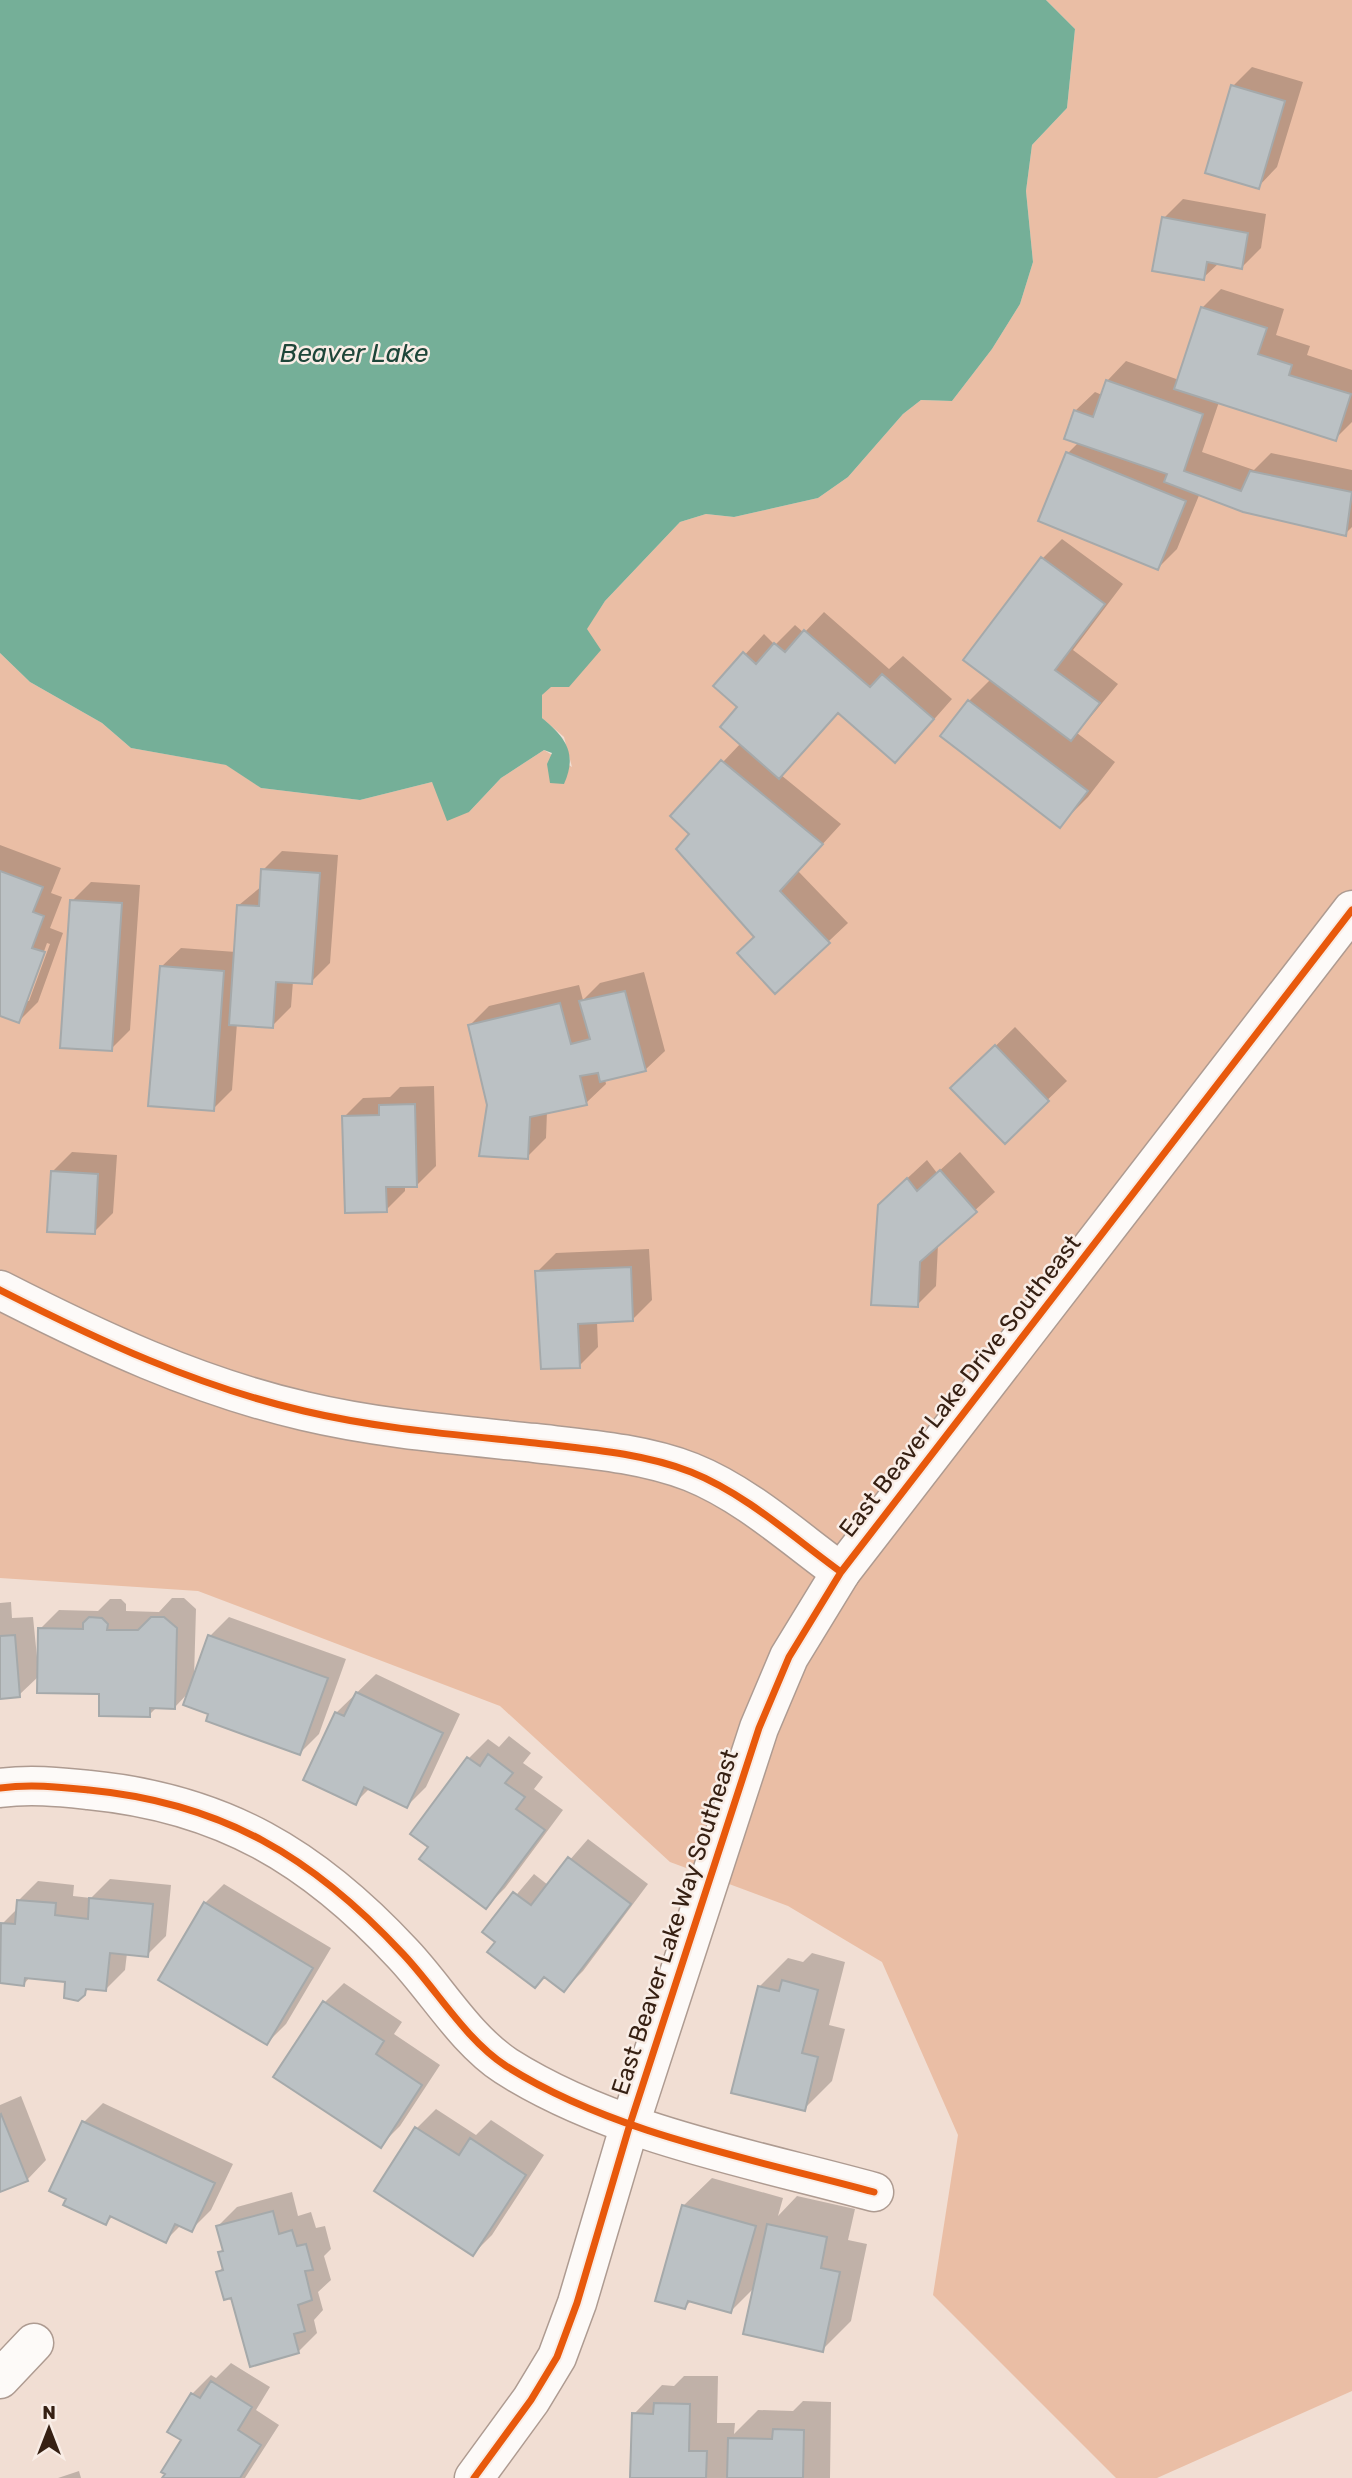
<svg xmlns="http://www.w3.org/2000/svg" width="1352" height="2478" viewBox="0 0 1352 2478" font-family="Rubik,sans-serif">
<rect width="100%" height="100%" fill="#f1ded3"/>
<path fill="#eabea5" d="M1046,0H1352V2391L1157,2478H1116L933,2295L958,2135L882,1962L788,1906L670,1862L500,1706L198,1591L0,1578V653L30,682L102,723L131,748L227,765L261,788L360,800L432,782L469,812L501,778L544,750L572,767L564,737L542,718V695L605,601L680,522L706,514L734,517L818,498L848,477L903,414L921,400L952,401L992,349L1020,304L1033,262L1026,191L1032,145L1067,108L1075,29Z"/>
<path fill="#75af98" d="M0,0H1046L1075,29L1067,108L1032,145L1026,191L1033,262L1020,304L992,349L952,401L921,400L903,414L848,477L818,498L734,517L706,514L680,522L605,601L587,629L601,650L569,687H551L542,695V718C565,737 578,753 564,784L550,783L547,764L552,753L544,750L501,778L469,812L447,821L432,782L360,800L261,788L226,765L131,748L102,723L30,682L0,653Z"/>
<path fill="#0003" fill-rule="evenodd" d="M1252,67L1303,82L1277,167L1258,187L1233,86Z
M1183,199L1266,214L1261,248L1242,267L1219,263L1203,278L1164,218Z
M1221,289L1284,309L1276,335L1310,346L1307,355L1352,370V422L1335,439L1219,402L1202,452L1254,470L1271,453L1352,470V527L1345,534L1200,493L1177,549L1158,568L1068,453L1079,442L1075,411L1095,392L1102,395L1107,381L1126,361L1179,380L1202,308Z
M1062,539L1123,584L1073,650L1118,684L1077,733L1115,762L1088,797L1060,825L943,736L969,701L991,679L966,659L1043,558Z
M824,612L889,669L903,656L952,699L914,742L839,712L781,775L841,824L798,871L848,923L775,992L756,936L691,833L672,816L741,743L739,707L716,686L764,634L775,645L795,625L804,633Z
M0,845L61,868L51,893L62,897L50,928L63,933L38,1002L19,1021L0,1014ZM47,943L50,944L29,1001H26Z
M282,851L338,855L330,963L311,982L293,981L291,1007L272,1026L237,1023L232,1090L213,1109L161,967L181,948L236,952L239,905L262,886L263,870Z
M91,882L140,885L130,1030L111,1049L72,901Z
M644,972L665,1051L645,1070L605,1079L606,1084L586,1103L547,1111L546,1138L527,1157L489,1105L470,1025L489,1006L579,985L583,1000L600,983Z
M1015,1027L1067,1081L1005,1141L972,1069Z
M434,1086L436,1166L417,1185H405V1191L386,1210L344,1117L363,1098L390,1097L400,1087Z
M72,1152L117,1155L113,1213L94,1232L53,1171Z
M960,1152L995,1192L938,1244L936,1286L917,1305L899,1186L927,1160L937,1173Z
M649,1249L652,1300L633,1319L597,1321L598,1347L579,1366L537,1272L556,1253Z
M172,1598H184L196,1609L194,1678L210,1636L229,1617L346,1659L319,1734L300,1753L211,1713L190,1691L175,1707L158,1706L149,1715L101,1692L39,1676L19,1695L0,1697V1603L11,1602L12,1618L33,1617L37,1657H39L40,1629L59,1610L98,1611L110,1599H121L126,1604V1611L159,1612Z
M376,1674L460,1714L426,1787L407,1806L370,1788L355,1803L336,1713Z
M509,1736L531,1753L523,1763L543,1777L534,1789L563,1810L505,1888L486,1907L431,1847L412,1833L469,1758L488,1739L499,1747Z
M588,1839L648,1884L583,1971L564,1990L485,1932L534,1874L548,1885Z
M110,1879L171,1885L166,1936L147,1955L127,1953L125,1970L106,1989L90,1987L78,1999L67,1981L30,1977L24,1984L0,1982L3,1923L18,1908L19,1900L38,1881L74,1885L73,1896L91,1898Z
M224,1884L331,1948L286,2024L267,2043L205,1903Z
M812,1953L845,1962L829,2025L845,2029L832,2081L804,2109L733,2091L760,1986L788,1958L803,1962Z
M344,1983L402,2022L394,2034L440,2065L400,2126L381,2145L276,2077L325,2002Z
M21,2096L46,2160L27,2180L0,2190V2105Z
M103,2103L233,2164L211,2210L191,2230L181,2225L166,2240L113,2216L106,2223L84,2122Z
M436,2109L476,2135L491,2120L544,2155L492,2235L473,2254L417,2128Z
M712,2178L783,2198L778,2216L797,2196L855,2209L848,2240L867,2244L851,2321L822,2350L756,2286L731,2311L692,2300L685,2307L683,2206Z
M292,2192L298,2216L311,2212L316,2228L325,2226L331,2249L324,2256L331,2280L318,2292L323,2310L314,2320L317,2333L298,2352L232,2296L218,2273L224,2266L220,2253L224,2249L218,2226L237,2207Z
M231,2363L270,2387L256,2410L279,2425L245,2478H162L183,2439L192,2394L211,2375L216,2378Z
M684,2376H718L717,2423H735L734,2434L758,2410L793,2411L803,2401L831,2402L830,2478H632L634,2414L662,2385L674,2386Z
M79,2471L81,2478H58Z"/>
<path fill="#bbc1c4" stroke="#a5a9aa" stroke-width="2" d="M1231,85L1285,101L1259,189L1205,173Z
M1162,217L1248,233L1242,269L1207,262L1204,280L1152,271Z
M1201,307L1267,328L1258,354L1292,365L1289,375L1351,394L1336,441L1174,389Z
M1106,380L1203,414L1184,471L1241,491L1250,471L1352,492L1346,536L1243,512L1164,482L1167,474L1064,439L1074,410L1093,417Z
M1066,452L1186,501L1158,570L1038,521Z
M1041,557L1105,604L1055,670L1100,703L1071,741L963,660Z
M804,630L870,687L882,674L934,719L895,763L838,713L779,779L720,727L737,707L713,686L743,652L756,664L774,643L785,652Z
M968,700L1088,791L1060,828L940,736Z
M721,760L823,844L780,891L830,943L775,994L737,953L754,937L676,849L689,834L670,816Z
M261,869L320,873L312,984L276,982L273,1028L229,1025L237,905L259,906Z
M0,871L43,887L33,912L44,916L32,948L45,952L19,1023L0,1016Z
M70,900L122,903L112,1051L60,1048Z
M160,966L224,971L214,1111L148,1106Z
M625,991L646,1071L600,1082L598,1073L580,1076L587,1105L530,1117L528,1159L479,1156L487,1105L468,1025L560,1003L571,1044L590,1039L579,1001Z
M995,1045L1049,1101L1005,1144L950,1088Z
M415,1104L417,1187H386L387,1212L345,1213L342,1116L379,1115V1105Z
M940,1170L977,1212L920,1262L918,1307L871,1305L878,1205L907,1178L917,1191Z
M51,1171L98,1174L95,1234L47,1232Z
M631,1267L633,1321L578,1324L580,1368L541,1369L535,1271Z
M89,1617L102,1618L108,1624L107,1630H138L151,1617H164L177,1628L175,1709L150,1708V1717L99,1716V1694L37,1693L38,1628L83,1629V1623Z
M15,1635L20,1697L0,1699V1636Z
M208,1635L328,1678L300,1755L206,1721L208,1714L183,1705Z
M356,1692L443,1733L407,1808L364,1787L356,1805L303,1780L335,1712L344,1716Z
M488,1754L513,1773L505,1783L525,1797L516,1809L545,1830L486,1909L419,1859L428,1847L410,1834L467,1757L480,1766Z
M568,1857L631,1904L564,1992L544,1977L535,1988L487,1952L495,1942L482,1932L513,1892L531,1905Z
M89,1898L153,1904L148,1957L110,1953L106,1991L86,1989L85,1995L78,2001L64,1998L65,1982L25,1978L24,1986L0,1983L1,1923L15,1924L17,1900L56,1903L55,1915L88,1919Z
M204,1902L313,1968L267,2045L158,1980Z
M782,1980L818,1990L802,2053L818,2057L805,2111L731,2093L758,1986L779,1991Z
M323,2001L384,2041L376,2054L422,2085L381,2148L273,2077Z
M1,2114L28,2181L0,2192V2115Z
M82,2121L215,2183L192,2232L175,2224L166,2243L110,2216L106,2225L63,2205L66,2199L49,2191Z
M415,2127L459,2155L470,2138L526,2175L473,2256L374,2191Z
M682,2205L756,2226L731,2313L688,2301L685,2309L655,2301Z
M273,2211L279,2234L292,2230L297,2246L306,2244L313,2270L305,2271L312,2300L298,2305L305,2331L294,2334L299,2353L250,2367L231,2298L224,2300L216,2272L223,2270L218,2252L223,2251L216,2226Z
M767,2224L827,2237L821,2268L840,2272L823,2352L743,2334Z
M211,2381L252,2407L238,2430L261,2445L240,2478H162L165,2474L161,2472L181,2440L167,2432L191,2393L200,2398Z
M654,2403L690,2404L689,2451H707L706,2478H630L632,2413L653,2414Z
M773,2429L804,2430L803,2478H727L728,2438L772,2439Z"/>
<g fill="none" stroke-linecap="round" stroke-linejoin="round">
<defs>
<path id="street" d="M0,1290C98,1340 196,1386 304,1411C380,1429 459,1435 535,1443C587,1449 642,1453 691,1472C746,1494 794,1538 841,1572
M0,1788C31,1784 59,1787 89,1790C223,1803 313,1857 403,1954C437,1990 465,2039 506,2066C613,2134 754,2159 874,2192
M0,2379L34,2343"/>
<path id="secondary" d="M474,2478L531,2400L557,2357L577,2303L630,2124L759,1728L789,1657L841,1572L1352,910"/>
</defs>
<use href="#street" stroke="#ae9b91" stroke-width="41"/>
<use href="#secondary" stroke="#ae9b91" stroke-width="41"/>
<use href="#street" stroke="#fdfaf8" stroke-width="38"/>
<use href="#secondary" stroke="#fdfaf8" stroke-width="38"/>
<defs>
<path id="cycleway" d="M0,1290C98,1340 196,1386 304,1411C380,1429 459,1435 535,1443C587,1449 642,1453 691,1472C746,1494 794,1538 841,1572
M0,1788C31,1784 59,1787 89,1790C223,1803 313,1857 403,1954C437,1990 465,2039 506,2066C613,2134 754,2159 874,2192
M474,2478L531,2400L557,2357L577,2303L630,2124L759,1728L789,1657L841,1572L1352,910"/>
</defs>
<use href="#cycleway" stroke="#f9ede6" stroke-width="11"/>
<use href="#cycleway" stroke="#e8590c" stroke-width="7"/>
</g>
<g text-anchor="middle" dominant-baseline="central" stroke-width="5" stroke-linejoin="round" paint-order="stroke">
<g font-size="24" fill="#362013" stroke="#f9ede6">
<text transform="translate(960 1386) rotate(-52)">East Beaver Lake Drive Southeast</text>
<text transform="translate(675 1922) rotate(-72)">East Beaver Lake Way Southeast</text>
</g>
<g font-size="26" font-style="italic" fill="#1e4639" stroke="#f9ede6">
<text x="354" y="353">Beaver Lake</text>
</g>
</g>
<g transform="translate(49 2429)" stroke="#f9ede6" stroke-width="5" paint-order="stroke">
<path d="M0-5L12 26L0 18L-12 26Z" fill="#362013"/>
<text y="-10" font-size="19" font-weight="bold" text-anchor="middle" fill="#362013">N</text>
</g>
</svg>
